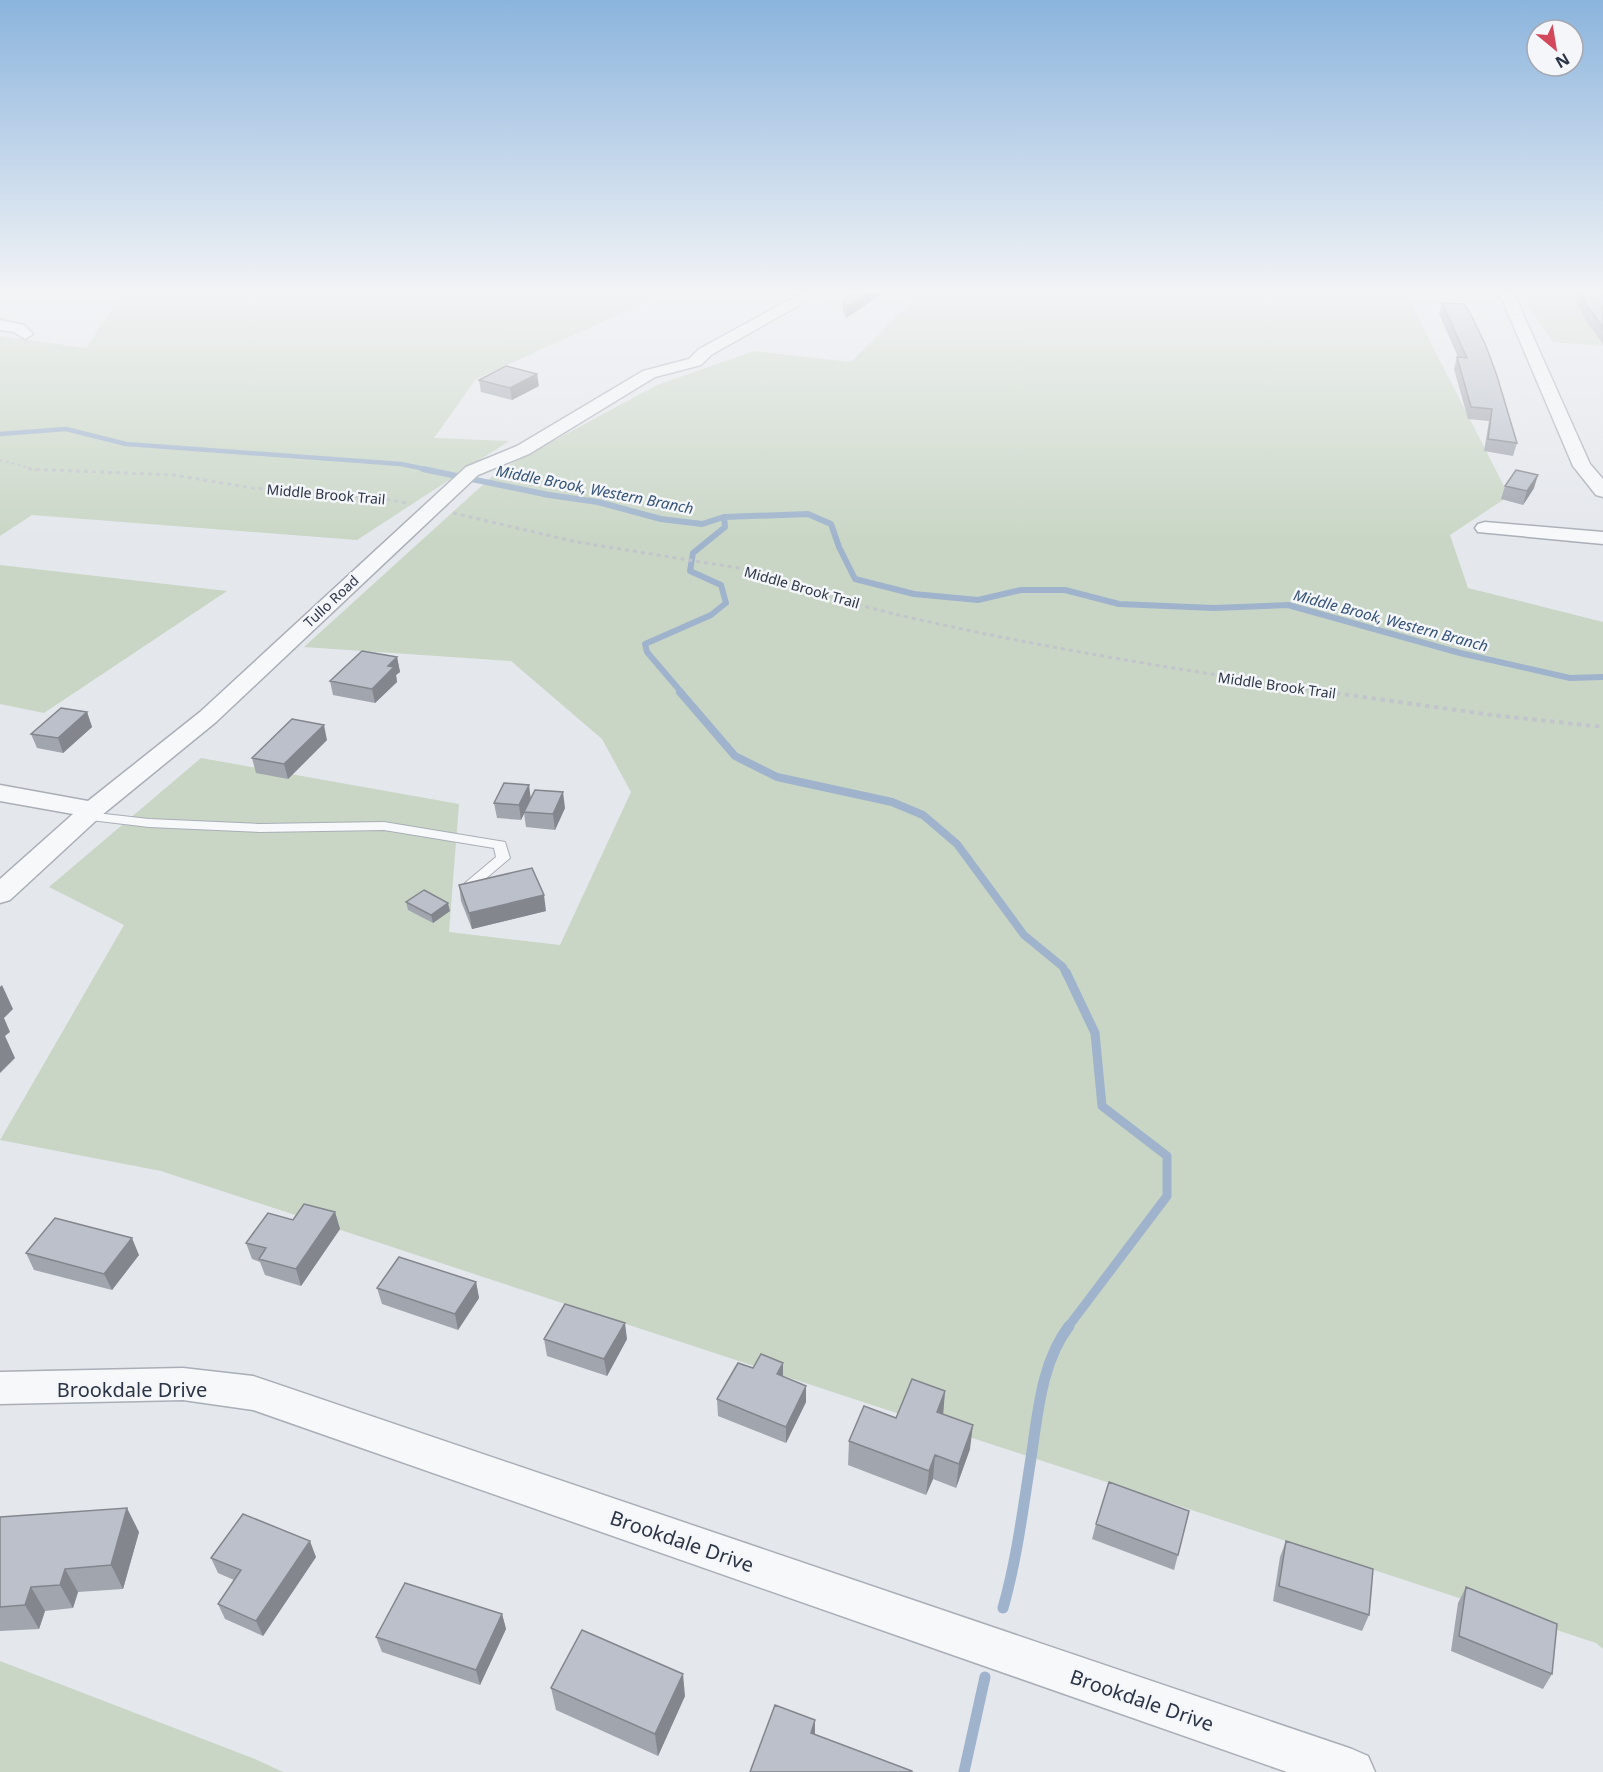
<svg xmlns="http://www.w3.org/2000/svg" width="1603" height="1772" viewBox="0 0 1603 1772" font-family="'Noto Sans',sans-serif">
<rect width="100%" height="100%" fill="#e4e7ec"/>
<path fill="#c9d6c5" d="M126,292H669L476,379L434,438L509,441L357,540L32,515L0,536V336L86,348L116,303Z
M921,292H1405L1509,496L1450,535L1468,588L1603,622V1649L1596,1643L161,1171L0,1140L124,925L49,887L201,758L459,804L449,932L560,945L631,792L602,739L511,661L304,647L498,471L657,385L754,351L851,362Z
M1518,292H1603V346L1553,342Z
M0,565L227,591L44,713L0,704Z
M0,1661L255,1759L283,1772H0Z"/>
<g fill="none" stroke-linecap="round" stroke-linejoin="round">
<path stroke="#9fb4cc" stroke-width="4.5" d="M0,434L66,429L126,444L401,464L430,470"/>
<path stroke="#9fb4cc" stroke-width="6" d="M423,469L549,495L598,502L661,519L702,524L724,517L808,514L831,524L839,547L855,579L914,594L978,600L1021,590H1065L1119,604L1214,608L1288,605L1460,653L1570,678L1603,677
M682,693L647,652L645,644L711,615L726,603L721,585L690,571L693,553L725,527L724,517"/>
<path stroke="#9fb4cc" stroke-width="8" d="M680,692L735,756L777,777L892,802L923,815L957,844L1024,935L1063,967L1066,974"/>
<path stroke="#9fb4cc" stroke-width="9" d="M1066,972L1095,1033L1102,1106L1167,1156V1196L1068,1327"/>
<path stroke="#9fb4cc" stroke-width="11" d="M1003,1608C1017,1559 1023,1508 1031,1458C1038,1413 1041,1363 1069,1326
M964,1772L985,1677"/>
<defs>
<path id="lane" d="M87,812L149,819L260,824L384,822L505,842L510,858L477,886L472,887L465,883L496,857L494,848L384,830L260,832L149,827L82,819L81,816L82,813Z"/>
<path id="street" d="M804,292H822L711,355L701,365L655,377L529,454L478,475L216,722L102,815L10,900L0,903V879L73,814L0,801V785L88,801L200,712L466,467L517,446L643,371L689,359L699,349Z
M1499,292H1513L1590,464L1603,479V497L1596,495L1573,466Z
M0,320L24,325L33,334L25,339L14,332L0,330Z
M1485,522L1603,532V544L1478,532L1475,528L1478,524Z
M183,1368L253,1376L1352,1749L1368,1756L1375,1772H1287L253,1410L183,1400L0,1404V1372Z"/>
</defs>
<use href="#lane" stroke="#a9aeb7" stroke-width="2"/>
<use href="#street" stroke="#a9aeb7" stroke-width="3"/>
<path stroke="#c2c5cb" stroke-width="2" stroke-dasharray="3 3" stroke-linecap="butt" d="M0,460L37,470"/>
<path stroke="#c2c5cb" stroke-width="3" stroke-dasharray="4 4" stroke-linecap="butt" d="M28,469L174,475L252,488L381,498L410,504
M453,513L577,542L751,570L763,577C810,590 856,605 903,616C1047,649 1192,672 1338,693"/>
<path stroke="#c2c5cb" stroke-width="4" stroke-dasharray="4.5 4.5" stroke-linecap="butt" d="M1327,692L1492,715L1603,727"/>
<use href="#lane" fill="#f7f8fa" fill-rule="evenodd"/>
<use href="#street" fill="#f7f8fa" fill-rule="evenodd"/>
</g>
<path fill="#a1a5ae" d="M852,292H885L846,318L843,314V303Z
M1572,292H1600L1603,297V344L1583,316Z
M1442,303L1517,443L1513,456L1484,451L1489,421L1468,419L1454,369L1457,357H1458L1439,314Z
M479,380L539,386L512,400L481,392Z
M1505,486L1534,488L1523,505L1501,499Z
M397,657L400,672L396,675L397,682L375,703L333,695L330,681Z
M87,712L92,727L63,753L37,748L31,734Z
M327,740L288,779L256,773L252,758Z
M531,798L565,808L555,830L526,827L524,813L521,820L497,818L494,803Z
M459,885L546,911L472,929L461,901Z
M406,902L450,911L433,923L408,910Z
M335,1212L340,1229L301,1286L265,1275L260,1262L252,1259L246,1243L293,1220Z
M26,1253L139,1255L112,1290L34,1270Z
M476,1282L479,1298L458,1330L382,1304L377,1288Z
M544,1339H627L607,1376L547,1356Z
M753,1368L806,1386V1402L786,1443L718,1416L717,1399Z
M945,1391L943,1414L970,1449L956,1488L933,1479L926,1495L848,1465L849,1441L896,1418Z
M0,1517L139,1532L123,1589L78,1592L73,1608L45,1611L39,1629L0,1631Z
M1096,1524L1178,1555L1174,1570L1092,1539Z
M1286,1541L1369,1615L1362,1631L1273,1601L1280,1557Z
M316,1557L263,1636L225,1619L218,1604L234,1580L218,1573L211,1558Z
M1466,1587L1552,1674L1543,1689L1451,1651L1458,1603Z
M502,1614L506,1629L480,1685L382,1652L376,1637Z
M551,1688L685,1696L658,1756L556,1710Z"/>
<path fill="#83868d" d="M868,292H885L846,318L847,307Z
M537,374L539,386L512,400L510,388Z
M1538,475L1534,488L1523,505L1527,491Z
M397,657L400,672L396,675L397,682L375,703L372,689L388,666Z
M87,712L92,727L63,753L58,738Z
M324,725L327,740L288,779L284,764Z
M529,785L531,800L521,820L519,805Z
M563,792L565,808L555,830L553,814Z
M544,895L546,911L472,929L469,913Z
M448,903L450,911L433,923L431,915Z
M2,985L13,1009L4,1018L10,1032L5,1036L15,1058L0,1073V987Z
M335,1212L340,1229L301,1286L296,1269Z
M132,1238L139,1255L112,1290L104,1274Z
M476,1282L479,1298L458,1330L455,1314Z
M625,1323L627,1339L607,1376L604,1359Z
M783,1363V1379L777,1374Z
M806,1386V1402L786,1443V1427Z
M945,1391L943,1415L937,1412Z
M973,1425L970,1449L956,1488L959,1464Z
M935,1455L933,1479L926,1495L929,1471Z
M127,1508L139,1532L123,1589L111,1565Z
M310,1541L316,1557L263,1636L256,1621Z
M65,1569L78,1592L73,1608L60,1585Z
M31,1587L45,1611L39,1629L25,1605Z
M502,1614L506,1629L480,1685L476,1670Z
M683,1674L685,1696L658,1756L655,1734Z
M815,1720V1742L811,1733Z"/>
<path fill="#bbc0ca" stroke="#83868d" stroke-width="1.5" d="M852,292H868L847,307L843,303Z
M1580,292H1600L1603,297V328L1587,305Z
M1442,303L1464,304L1469,311L1486,346L1497,376L1517,443L1488,439L1492,409L1471,407L1457,357L1467,358Z
M506,366L537,374L510,388L479,380Z
M1516,470L1538,475L1527,491L1505,486Z
M362,651L397,657L388,666L394,667L372,689L330,681Z
M61,708L87,712L58,738L31,734Z
M292,719L324,725L284,764L252,758Z
M504,783L529,785L519,805L494,803Z
M535,790L563,792L553,814L524,812Z
M532,868L544,895L469,913L459,885Z
M424,890L448,903L431,915L406,902Z
M304,1204L335,1212L296,1269L259,1259L266,1248L246,1243L268,1213L293,1220Z
M55,1218L132,1238L104,1274L26,1253Z
M399,1257L476,1282L455,1314L377,1288Z
M565,1304L625,1323L604,1359L544,1339Z
M761,1354L783,1363L777,1374L806,1386L786,1427L717,1399L738,1363L753,1368Z
M912,1379L945,1391L937,1412L973,1425L959,1464L935,1455L929,1471L849,1441L864,1406L896,1418Z
M1109,1482L1189,1511L1178,1555L1096,1524Z
M127,1508L111,1565L65,1569L60,1585L31,1587L25,1605L0,1607V1517Z
M243,1514L310,1541L256,1621L218,1604L241,1570L211,1558Z
M1286,1541L1373,1569L1369,1615L1279,1586Z
M405,1583L502,1614L476,1670L376,1637Z
M1466,1587L1557,1624L1552,1674L1459,1636Z
M582,1630L683,1674L655,1734L551,1688Z
M775,1705L815,1720L811,1733L912,1771V1772H750Z"/>
<linearGradient id="sky" x2="0" y2="1"><stop stop-color="#8bb4dd"/><stop offset="0.54" stop-color="#f3f4f6"/><stop offset="1" stop-color="#f3f4f6" stop-opacity="0"/></linearGradient>
<rect width="1603" height="540" fill="url(#sky)"/>
<g text-anchor="middle" dominant-baseline="central" stroke-width="5" stroke-linejoin="round" paint-order="stroke">
<g font-size="14" fill="#2b3445" stroke="#f4f6f9">
<text transform="translate(326 494) rotate(5)">Middle Brook Trail</text>
<text transform="translate(802 587) rotate(16)">Middle Brook Trail</text>
<text transform="translate(331 601) rotate(-43)">Tullo Road</text>
<text transform="translate(1277 685) rotate(8)">Middle Brook Trail</text>
</g>
<g font-size="15" font-style="italic" fill="#34527a" stroke="#f4f6f9">
<text transform="translate(595 489) rotate(11)">Middle Brook, Western Branch</text>
<text transform="translate(1391 620) rotate(15)">Middle Brook, Western Branch</text>
</g>
<g font-size="20" fill="#2b3445" stroke="#f4f6f9">
<text x="132" y="1389">Brookdale Drive</text>
<text transform="translate(682 1541) rotate(19)">Brookdale Drive</text>
<text transform="translate(1142 1700) rotate(19)">Brookdale Drive</text>
</g>
</g>
<g transform="translate(1555 48) rotate(150)"><circle r="28" fill="#f4f6f9" stroke="#a4a8b1" stroke-width="1.5"/>
<path d="M0-4.5L10 22L0 15L-10 22Z" fill="#d1495b"/>
<text y="-9" font-size="16" font-weight="bold" text-anchor="middle" fill="#2b3445">N</text>
</g>
</svg>
